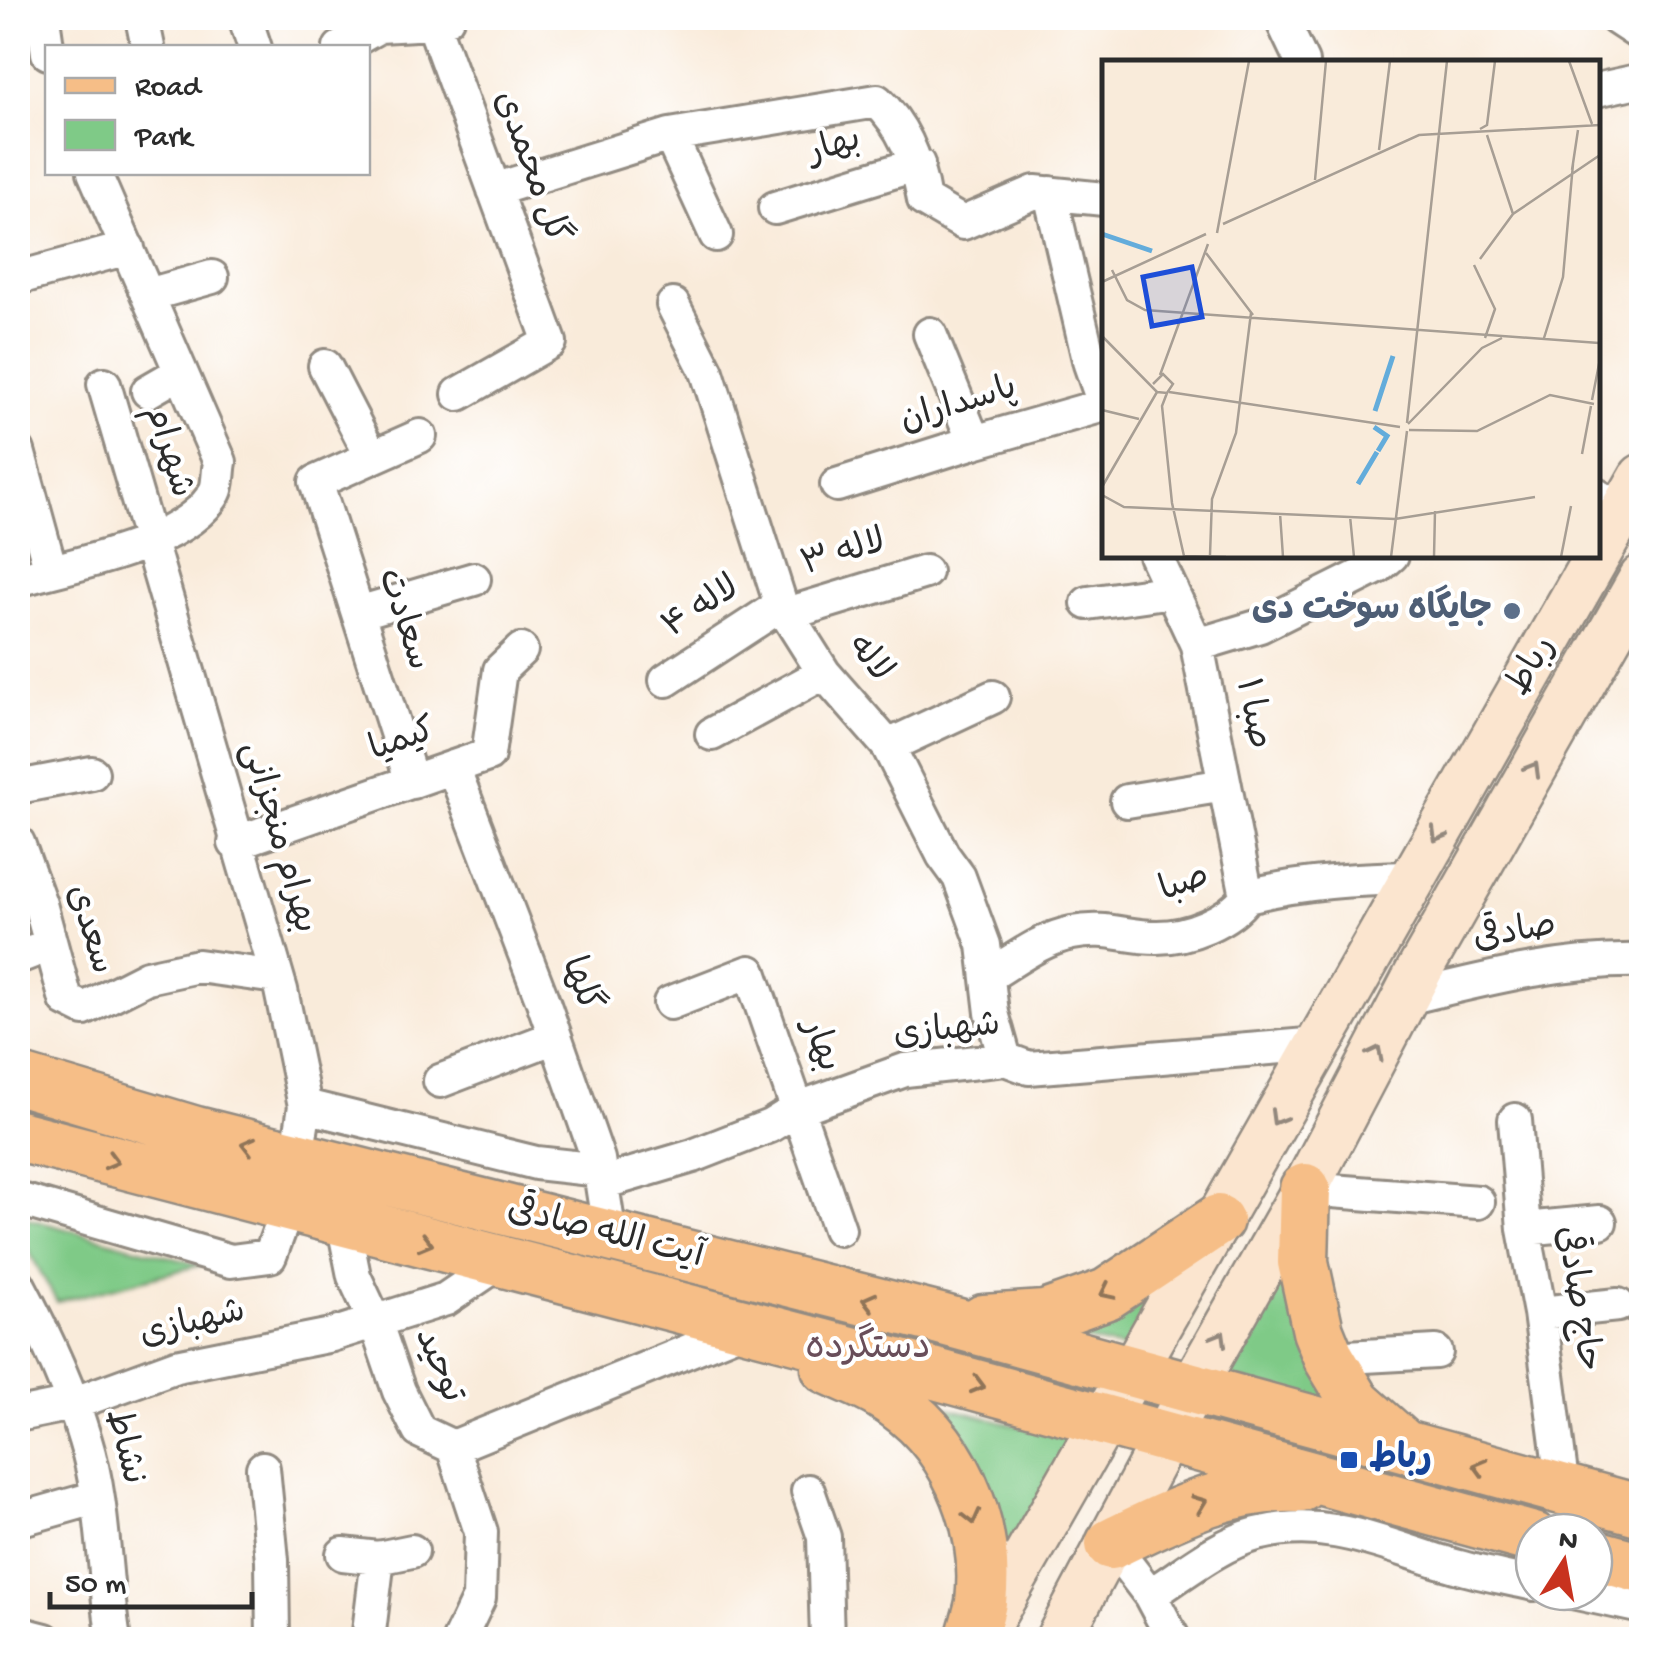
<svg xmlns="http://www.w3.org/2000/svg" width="1659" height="1657" viewBox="0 0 1659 1657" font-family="'Gochi Hand','Playpen Sans Arabic',sans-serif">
<rect width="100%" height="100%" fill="#fff"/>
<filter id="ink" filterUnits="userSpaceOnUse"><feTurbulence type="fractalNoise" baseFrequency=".01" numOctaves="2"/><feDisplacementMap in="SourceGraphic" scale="20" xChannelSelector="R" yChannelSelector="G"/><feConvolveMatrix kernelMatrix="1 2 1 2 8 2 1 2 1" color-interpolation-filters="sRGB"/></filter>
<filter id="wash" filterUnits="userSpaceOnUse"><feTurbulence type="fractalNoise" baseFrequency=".0048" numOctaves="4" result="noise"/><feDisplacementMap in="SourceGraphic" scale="40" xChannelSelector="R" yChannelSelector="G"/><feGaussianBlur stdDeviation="2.25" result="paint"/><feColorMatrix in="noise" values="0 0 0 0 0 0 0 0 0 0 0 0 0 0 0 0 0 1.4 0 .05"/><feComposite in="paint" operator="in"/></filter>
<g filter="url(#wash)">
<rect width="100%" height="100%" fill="#f9ebda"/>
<path fill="#7fca87" stroke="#557a59" stroke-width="2.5" d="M18,1216L200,1265L57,1302L18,1231Z
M1290,1247L1344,1415L1227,1376Z
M1167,1276L1128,1349L1056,1334Z
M937,1405L1074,1440L994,1587L972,1452Z"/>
</g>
<g filter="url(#ink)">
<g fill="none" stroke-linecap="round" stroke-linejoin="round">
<defs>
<path id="minor" d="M43,18L48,53
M142,18L148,47
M245,18L255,48
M1281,18L1302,62
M1616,18L1642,35
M433,23L550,342L459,394
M340,48L379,26L433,23L447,18
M1596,90L1642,80
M670,135L716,235
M494,190L670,135L877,101C905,127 918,164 924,200L963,223L1035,192L1104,199
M1050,193L1090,364L1104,404
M775,208L918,164
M18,278L128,248
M148,295L212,277
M673,305L707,372L781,605L824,673L888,746L943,855L959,877L984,945L992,1013L1005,1059
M930,334L974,442
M325,366L372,457
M104,384L281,990L305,1106L297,1157
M148,391L181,372
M18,451L51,571
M837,485L974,442L1104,405
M1596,495L1622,511
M1155,555L1197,645L1247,896
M18,580C73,564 185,546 215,492C219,485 218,471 220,462L94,172
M1088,603L1172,591
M358,613L474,579
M787,614L925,572
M1197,645L1260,626L1378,567L1392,555
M666,680L781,605
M712,734L824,673
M888,746L993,697
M453,767L542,999L598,1159L610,1236
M412,782L316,482L420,436
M18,787L92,773
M1127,801L1225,785
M18,843L40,904L66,1000L84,1009L147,977L198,966L277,977
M235,843L488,755L500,670L521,650
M18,957L49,945
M988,976C1015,960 1041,939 1072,933C1107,926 1125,937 1157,937C1189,937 1229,921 1247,896C1303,882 1356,879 1413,878
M1403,999C1481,980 1561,959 1642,961
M670,1003L750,972L839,1229
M440,1081L555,1037
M305,1106L536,1163L600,1170
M1515,1120L1524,1229L1540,1313L1563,1490
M602,1183L693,1156L770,1126L799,1108L905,1070L1005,1059L1029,1068L1319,1044
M1305,1189L1478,1202
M18,1199L231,1261L270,1256L288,1207
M343,1221L354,1276L375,1321L399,1391L419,1431L453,1447L481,1532L479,1598L459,1640
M1524,1229L1600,1222
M18,1284C45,1334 69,1386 85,1440C105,1504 103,1574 114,1640
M1540,1313L1618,1305
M1329,1358L1436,1352
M18,1415L72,1404L176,1366L332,1335L446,1299L499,1263
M453,1447L747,1327
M263,1468L272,1560L273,1640
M808,1491L824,1537L827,1640
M21,1519L95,1498
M1111,1544L1150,1595L1174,1640
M343,1554L378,1558L412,1551
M1572,1592L1642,1607
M1150,1595C1183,1574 1219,1544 1257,1534C1330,1515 1390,1548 1459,1567C1483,1574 1509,1578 1534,1584
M18,1633L45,1640
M368,1640L378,1558"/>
<path id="secondary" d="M979,1640L1642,477
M1058,1640L1192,1388L1305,1189L1419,971L1642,578"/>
<path id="primary" d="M18,1079L196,1132L940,1319L1642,1511
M18,1136L928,1372L1534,1538
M1305,1189L1303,1262L1318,1331L1329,1358L1356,1403L1400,1442
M984,1320L1045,1316L1107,1294L1218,1220
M827,1368C845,1377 866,1384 883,1395C953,1436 990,1522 981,1602C979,1614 974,1627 971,1640
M1111,1544C1173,1514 1230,1484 1300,1487
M1594,1555L1642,1568"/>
</defs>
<use href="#minor" stroke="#928b82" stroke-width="38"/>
<use href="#secondary" stroke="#928b82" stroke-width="50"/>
<use href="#primary" stroke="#928b82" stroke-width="55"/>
<use href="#minor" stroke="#fff" stroke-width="32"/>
<use href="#secondary" stroke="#fbe5cf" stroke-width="45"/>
<use href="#primary" stroke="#f6be87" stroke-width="50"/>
</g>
<defs><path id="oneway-chevron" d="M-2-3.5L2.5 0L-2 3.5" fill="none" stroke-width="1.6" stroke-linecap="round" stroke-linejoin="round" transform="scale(2.5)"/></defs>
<g stroke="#93887d">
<use href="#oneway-chevron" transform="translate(1533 769) rotate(-60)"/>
<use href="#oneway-chevron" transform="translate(1438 835) rotate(120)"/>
<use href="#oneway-chevron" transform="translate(1376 1053) rotate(-63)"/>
<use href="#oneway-chevron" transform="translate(1277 1118) rotate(120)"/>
<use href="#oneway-chevron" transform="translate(1220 1338) rotate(-60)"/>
</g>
<g stroke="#907459">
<use href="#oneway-chevron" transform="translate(248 1145) rotate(-166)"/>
<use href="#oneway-chevron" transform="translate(112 1161) rotate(15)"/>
<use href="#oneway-chevron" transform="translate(426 1243) rotate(15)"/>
<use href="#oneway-chevron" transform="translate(1107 1292) rotate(154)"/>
<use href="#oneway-chevron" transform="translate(869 1301) rotate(-166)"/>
<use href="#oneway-chevron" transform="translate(978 1385) rotate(15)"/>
<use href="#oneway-chevron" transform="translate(1480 1467) rotate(-164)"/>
<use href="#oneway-chevron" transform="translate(1200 1503) rotate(-21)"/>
<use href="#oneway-chevron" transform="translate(972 1517) rotate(76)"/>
</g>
</g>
<circle fill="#5c6f8a" stroke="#fff" stroke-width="4" cx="1512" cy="611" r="10"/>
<rect fill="#1a4fb4" stroke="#fff" stroke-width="4" x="1339" y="1450" width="20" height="20" rx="5"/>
<g text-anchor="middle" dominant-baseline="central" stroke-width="8" stroke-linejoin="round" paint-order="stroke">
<g font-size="35" fill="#2b2b2b" stroke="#fff">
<text transform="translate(835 148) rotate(-17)">بهار</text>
<text transform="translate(529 168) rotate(70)">گل محمدی</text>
<text transform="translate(959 406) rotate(-17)">پاسداران</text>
<text transform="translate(167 452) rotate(73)">شهرام</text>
<text transform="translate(844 555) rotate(-17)">لاله ۳</text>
<text transform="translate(702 609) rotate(-33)">لاله ۴</text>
<text transform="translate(402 620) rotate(72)">سعادت</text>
<text transform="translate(868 660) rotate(51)">لاله</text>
<text transform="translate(1533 667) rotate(-60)">رباط</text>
<text transform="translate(1251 714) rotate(79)">صبا ۱</text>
<text transform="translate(403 742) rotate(-19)">کیمیا</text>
<text transform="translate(277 838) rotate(74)">بهرام منجزانی</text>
<text transform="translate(1185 885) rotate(-20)">صبا</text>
<text transform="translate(88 930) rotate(73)">سعدی</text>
<text transform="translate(1515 934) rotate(-10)">صادقی</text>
<text transform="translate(579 985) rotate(70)">گلها</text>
<text transform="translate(947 1032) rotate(-6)">شهبازی</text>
<text transform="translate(819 1046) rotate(70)">بهار</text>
<text transform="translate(605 1235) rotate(14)">آیت الله صادقی</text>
<text transform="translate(1576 1299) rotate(81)">حاج صادقی</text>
<text transform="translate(193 1325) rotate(-14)">شهبازی</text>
<text transform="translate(437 1366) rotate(67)">توحید</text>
<text transform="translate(123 1447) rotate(76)">نشاط</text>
</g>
<g font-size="35" font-weight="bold" fill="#4e5e75" stroke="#fff" text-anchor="end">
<text x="1492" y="611">جایگاه سوخت دی</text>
</g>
<g font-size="35" font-weight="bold" fill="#164399" stroke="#fff" text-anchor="start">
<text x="1369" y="1460">رباط</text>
</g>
<g font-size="38" fill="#694e5a" stroke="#fff">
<text x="868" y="1350">دستگرده</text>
</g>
</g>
<g transform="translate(1102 60)">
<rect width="498" height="498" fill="#f9ebda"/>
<path fill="none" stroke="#63acdb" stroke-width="5" d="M0,174L50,191M273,351L291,296M272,367L285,376L276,391M256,424L275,392"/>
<path fill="none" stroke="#a79e94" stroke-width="2.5" d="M467,1L490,64M378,69L385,65L393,1M385,75L411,154M277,90L288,1M470,110L476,70M213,120L224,1M121,164L317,75L498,65M115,173L147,1M104,193L151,255M378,199L411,154L498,95M372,205L393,249L383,278M10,210L25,240L43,250L497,283M0,222L104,174M0,276L55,332L65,333L71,324L61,314L51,324M442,278L461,217L471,104M58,315L106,184M67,332L298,367M65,333L60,346L70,443L82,496L124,497M490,340L498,299M0,350L37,359M305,363L345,1M306,364L380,288L400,278M307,370L375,371L448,335L492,344M480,394L489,346M0,427L55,332M0,435L22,447L293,459L433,437M178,453L181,497M248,456L252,497M108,495L110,439L134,373L149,253M289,497L305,371M332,497L333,451M459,497L469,446"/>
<path fill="#1d4ed8" fill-opacity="0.15" stroke="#1d4ed8" stroke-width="5" d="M90,207L100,257L50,266L41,217Z"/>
<rect width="498" height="498" fill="none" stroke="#2b2b2b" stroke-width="5"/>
</g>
<rect width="1659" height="1657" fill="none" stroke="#fff" stroke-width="60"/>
<rect x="45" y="45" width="325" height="130" fill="#ffffff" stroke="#aaaaaa" stroke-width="2.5"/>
<rect x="65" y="78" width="50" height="15" fill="#f6be87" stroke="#aaaaaa" stroke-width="2.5"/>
<text x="135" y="95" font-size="30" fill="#2b2b2b">Road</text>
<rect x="65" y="120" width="50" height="30" fill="#7fca87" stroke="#aaaaaa" stroke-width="2.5"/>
<text x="135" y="145" font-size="30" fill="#2b2b2b">Park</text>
<g transform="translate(1564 1562) rotate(11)"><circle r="48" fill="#ffffff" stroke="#aaaaaa" stroke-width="2.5"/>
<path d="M0-8L18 38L0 25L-18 38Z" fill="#c8321e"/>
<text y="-15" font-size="28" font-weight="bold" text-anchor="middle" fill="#2b2b2b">N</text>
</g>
<path d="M50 1592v15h202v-15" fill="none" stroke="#2b2b2b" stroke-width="5"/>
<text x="65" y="1592" font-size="30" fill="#2b2b2b" stroke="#ffffff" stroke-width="8" paint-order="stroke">50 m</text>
</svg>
